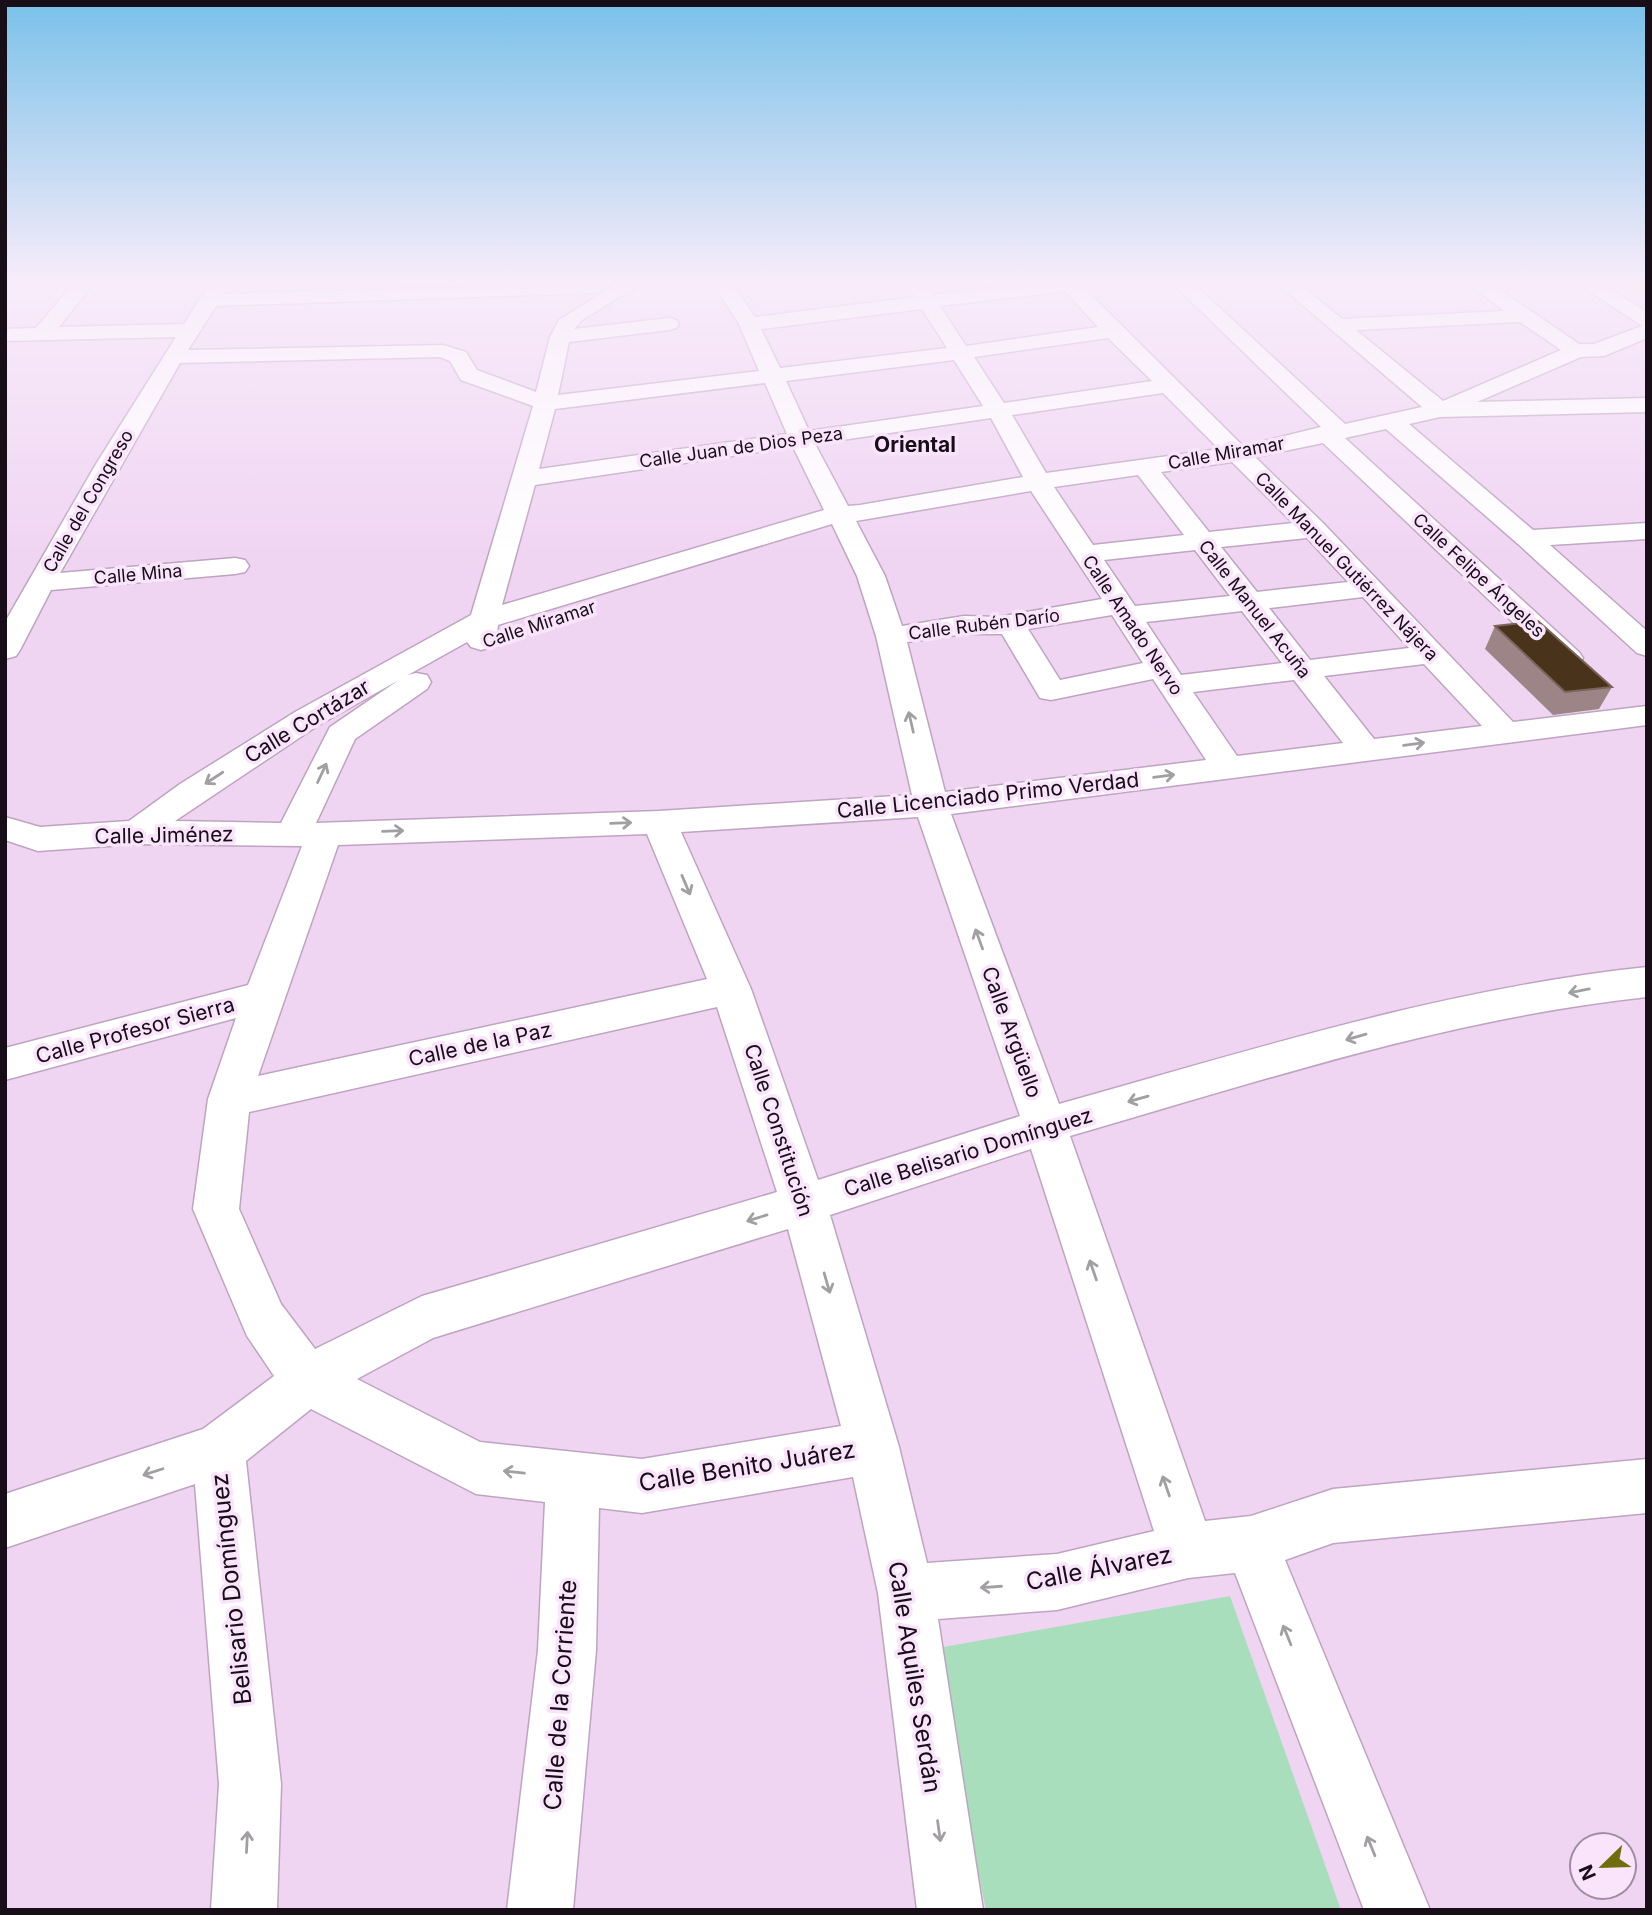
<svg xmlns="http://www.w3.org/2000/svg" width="1652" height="1915" viewBox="0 0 1652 1915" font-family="Inter,sans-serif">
<rect width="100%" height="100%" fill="#f0d5f3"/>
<path fill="#a9debd" d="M1230,1596L1341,1910H986L932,1649Z"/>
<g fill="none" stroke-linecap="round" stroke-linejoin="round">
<defs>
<path id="minor" d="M74,283H94L59,327L184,324L210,283H229L223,294L600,283L603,287L600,291L593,293L216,306L188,350L443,345L466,352L477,370L536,392L550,337L559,320L618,283H642L582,320L574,329L669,318L676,320L679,324L676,328L669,330L569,342L558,395L759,371L739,324L713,283H732L755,317L915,297L906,283H925L933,295L1028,283H1088L1084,288L1243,446L1321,427L1172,283H1193L1345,424L1422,407L1277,283H1298L1342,319L1504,311L1468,283H1490L1579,344H1594L1642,326L1577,283H1600L1647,312V338L1604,356L1581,357L1477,402L1647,398V412L1440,417L1409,424L1533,530L1647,523V539L1550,545L1647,631V656L1637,653L1518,544L1386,429L1345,438L1579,652L1583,658L1579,664L1568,667L1557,664L1323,443L1255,457L1323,523L1513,722L1647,706V725L951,814L1059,1104C1252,1050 1446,988 1647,967V997C1450,1018 1260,1081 1070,1136L1205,1521L1251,1516L1333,1489L1647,1459V1513L1333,1543L1285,1560L1430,1910H1364L1235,1573L1188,1578L1057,1610L938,1619L983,1910H917L878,1593L853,1477L642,1513L599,1508L596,1650L573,1910H507L538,1650L545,1502L476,1494L311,1409L246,1461L281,1784L277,1910H211L219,1784L195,1484L5,1548V1494L203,1429L274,1376L247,1336L193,1209L208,1099L236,1018L5,1080V1048L248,985L302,846L137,844L38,851L5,840V817L40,827L129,821L180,784L295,712L471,615L533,406L461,380L450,361L440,357L180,363L60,573L235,558L245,560L249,566L245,572L235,574L51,590L20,650L16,656L5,659V622L96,464L176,337L5,341V329L36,328ZM1065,291L1098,327L966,346L940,306ZM922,309L947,348L780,368L761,329ZM1520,322L1561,350L1443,401L1356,330ZM1108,338L1152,381L1004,403L974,357ZM954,360L983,406L809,431L786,381ZM765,383L787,434L539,469L555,409ZM1163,393L1219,449L1046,473L1012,415ZM991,418L1023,477L860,505L848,506L815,444ZM793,447L824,510L502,605L535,485ZM1232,462L1293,523L1209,532L1161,472ZM1138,475L1184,535L1093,545L1054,487ZM1031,491L1102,599L998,617L964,616L902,626L885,576L856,521ZM832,524L857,576L876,636L912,795L659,811L316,823L355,739L427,689L431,682L427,675L416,673L408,675L467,642L471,647L481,650L491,647L496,641L498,625ZM1307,538L1348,582L1257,592L1221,547ZM1195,550L1230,596L1135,606L1104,560ZM1363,597L1409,648L1310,660L1269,608ZM1242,611L1282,663L1181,675L1146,622ZM1112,615L1143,663L1060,680L1028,629ZM964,634H1002L1040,698L1051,700L1153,679L1206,760L945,792L907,642ZM1424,664L1482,726L1374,739L1324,676ZM399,680L330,727L281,823L175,821L317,726ZM1294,680L1343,743L1237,756L1193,692ZM918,817L1020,1116L818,1180L751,989L681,832ZM647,834L707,979L258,1076L338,845ZM717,1007L777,1192L422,1296L315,1349L281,1304L239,1209L249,1112ZM1031,1149L1154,1531L1057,1554L927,1563L899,1447L830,1215ZM788,1229L841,1426L642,1459L480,1442L357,1379L433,1338Z"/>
</defs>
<use href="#minor" stroke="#bea4c1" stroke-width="3"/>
<use href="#minor" fill="#fff" fill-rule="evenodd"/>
</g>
<path fill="#9c8487" d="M1495,626L1612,687L1599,709L1553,715L1485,649Z"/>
<path fill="#49341b" stroke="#7b645c" stroke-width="2" d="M1538,621L1612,687L1565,692L1495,626Z"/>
<defs><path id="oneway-shaft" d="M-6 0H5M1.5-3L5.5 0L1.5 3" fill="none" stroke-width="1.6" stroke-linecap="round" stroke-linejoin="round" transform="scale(1.75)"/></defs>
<g stroke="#a29fa3">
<use href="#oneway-shaft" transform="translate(911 722) rotate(-103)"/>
<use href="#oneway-shaft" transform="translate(1414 744) rotate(-8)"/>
<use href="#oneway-shaft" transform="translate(322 773) rotate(-65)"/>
<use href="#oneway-shaft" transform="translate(1164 776) rotate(-7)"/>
<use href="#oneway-shaft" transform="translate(214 778) rotate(147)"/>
<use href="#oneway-shaft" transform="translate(621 823) rotate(-2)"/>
<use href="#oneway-shaft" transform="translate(393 831) rotate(-2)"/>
<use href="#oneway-shaft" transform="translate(686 885) rotate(67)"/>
<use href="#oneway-shaft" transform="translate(979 939) rotate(-110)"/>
<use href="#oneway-shaft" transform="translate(1579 991) rotate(169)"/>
<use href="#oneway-shaft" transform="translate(1356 1037) rotate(164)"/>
<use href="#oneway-shaft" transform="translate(1138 1099) rotate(164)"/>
<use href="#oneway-shaft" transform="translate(757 1218) rotate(163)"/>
<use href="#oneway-shaft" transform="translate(1093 1270) rotate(-109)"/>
<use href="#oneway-shaft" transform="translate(827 1283) rotate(74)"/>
<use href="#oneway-shaft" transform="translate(153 1472) rotate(162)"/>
<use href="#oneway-shaft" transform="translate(514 1472) rotate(-174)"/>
<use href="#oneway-shaft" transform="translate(1166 1486) rotate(-109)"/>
<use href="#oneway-shaft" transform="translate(991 1587) rotate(176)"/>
<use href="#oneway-shaft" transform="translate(1287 1635) rotate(-112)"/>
<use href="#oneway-shaft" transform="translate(939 1831) rotate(82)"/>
<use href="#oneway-shaft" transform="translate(247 1842) rotate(-87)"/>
<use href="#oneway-shaft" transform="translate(1371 1846) rotate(-112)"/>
</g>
<linearGradient id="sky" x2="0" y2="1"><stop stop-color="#79c1e9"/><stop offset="0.51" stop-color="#f8ecfa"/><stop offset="1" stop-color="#f8ecfa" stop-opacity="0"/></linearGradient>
<rect width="1652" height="552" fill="url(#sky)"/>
<g text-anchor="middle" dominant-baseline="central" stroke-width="7" stroke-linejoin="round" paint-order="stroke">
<g font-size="18" fill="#170e18" stroke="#fae4fc">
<text transform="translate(741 447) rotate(-8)">Calle Juan de Dios Peza</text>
<text transform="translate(1226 453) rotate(-10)">Calle Miramar</text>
<text transform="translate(88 501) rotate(-60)">Calle del Congreso</text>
<text transform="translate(1347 566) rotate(46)">Calle Manuel Gutiérrez Nájera</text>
<text transform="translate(138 574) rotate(-5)">Calle Mina</text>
<text transform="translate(1479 575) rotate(43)">Calle Felipe Ángeles</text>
<text transform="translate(1255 609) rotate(52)">Calle Manuel Acuña</text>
<text transform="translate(539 624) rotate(-18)">Calle Miramar</text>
<text transform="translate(984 624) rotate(-7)">Calle Rubén Darío</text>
<text transform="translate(1133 625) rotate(56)">Calle Amado Nervo</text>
</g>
<g font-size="21" font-weight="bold" fill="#170e18" stroke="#fae4fc">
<text x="915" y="444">Oriental</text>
</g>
<g font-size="21" fill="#170e18" stroke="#fae4fc">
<text transform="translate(307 721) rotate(-31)">Calle Cortázar</text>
<text transform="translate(988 795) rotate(-6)">Calle Licenciado Primo Verdad</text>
<text transform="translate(164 835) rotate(-1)">Calle Jiménez</text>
<text transform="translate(135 1030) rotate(-15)">Calle Profesor Sierra</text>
<text transform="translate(1012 1032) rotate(70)">Calle Argüello</text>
<text transform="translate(480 1044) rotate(-12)">Calle de la Paz</text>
<text transform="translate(779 1130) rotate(72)">Calle Constitución</text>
<text transform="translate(968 1152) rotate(-17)">Calle Belisario Domínguez</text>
</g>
<g font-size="24" fill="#170e18" stroke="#fae4fc">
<text transform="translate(747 1466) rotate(-9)">Calle Benito Juárez</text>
<text transform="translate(1099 1568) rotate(-11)">Calle Álvarez</text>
<text transform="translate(231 1589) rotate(-96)">Belisario Domínguez</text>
<text transform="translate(915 1677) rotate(81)">Calle Aquiles Serdán</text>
<text transform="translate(560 1695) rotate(-86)">Calle de la Corriente</text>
</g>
</g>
<rect width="1652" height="1915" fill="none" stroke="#170e18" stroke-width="14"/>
<g transform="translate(1603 1866) rotate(247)"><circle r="33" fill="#fae4fc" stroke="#9f8ea1" stroke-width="2"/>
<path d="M0-5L12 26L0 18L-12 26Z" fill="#6f6e0e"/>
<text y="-10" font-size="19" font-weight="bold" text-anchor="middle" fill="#170e18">N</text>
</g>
</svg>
